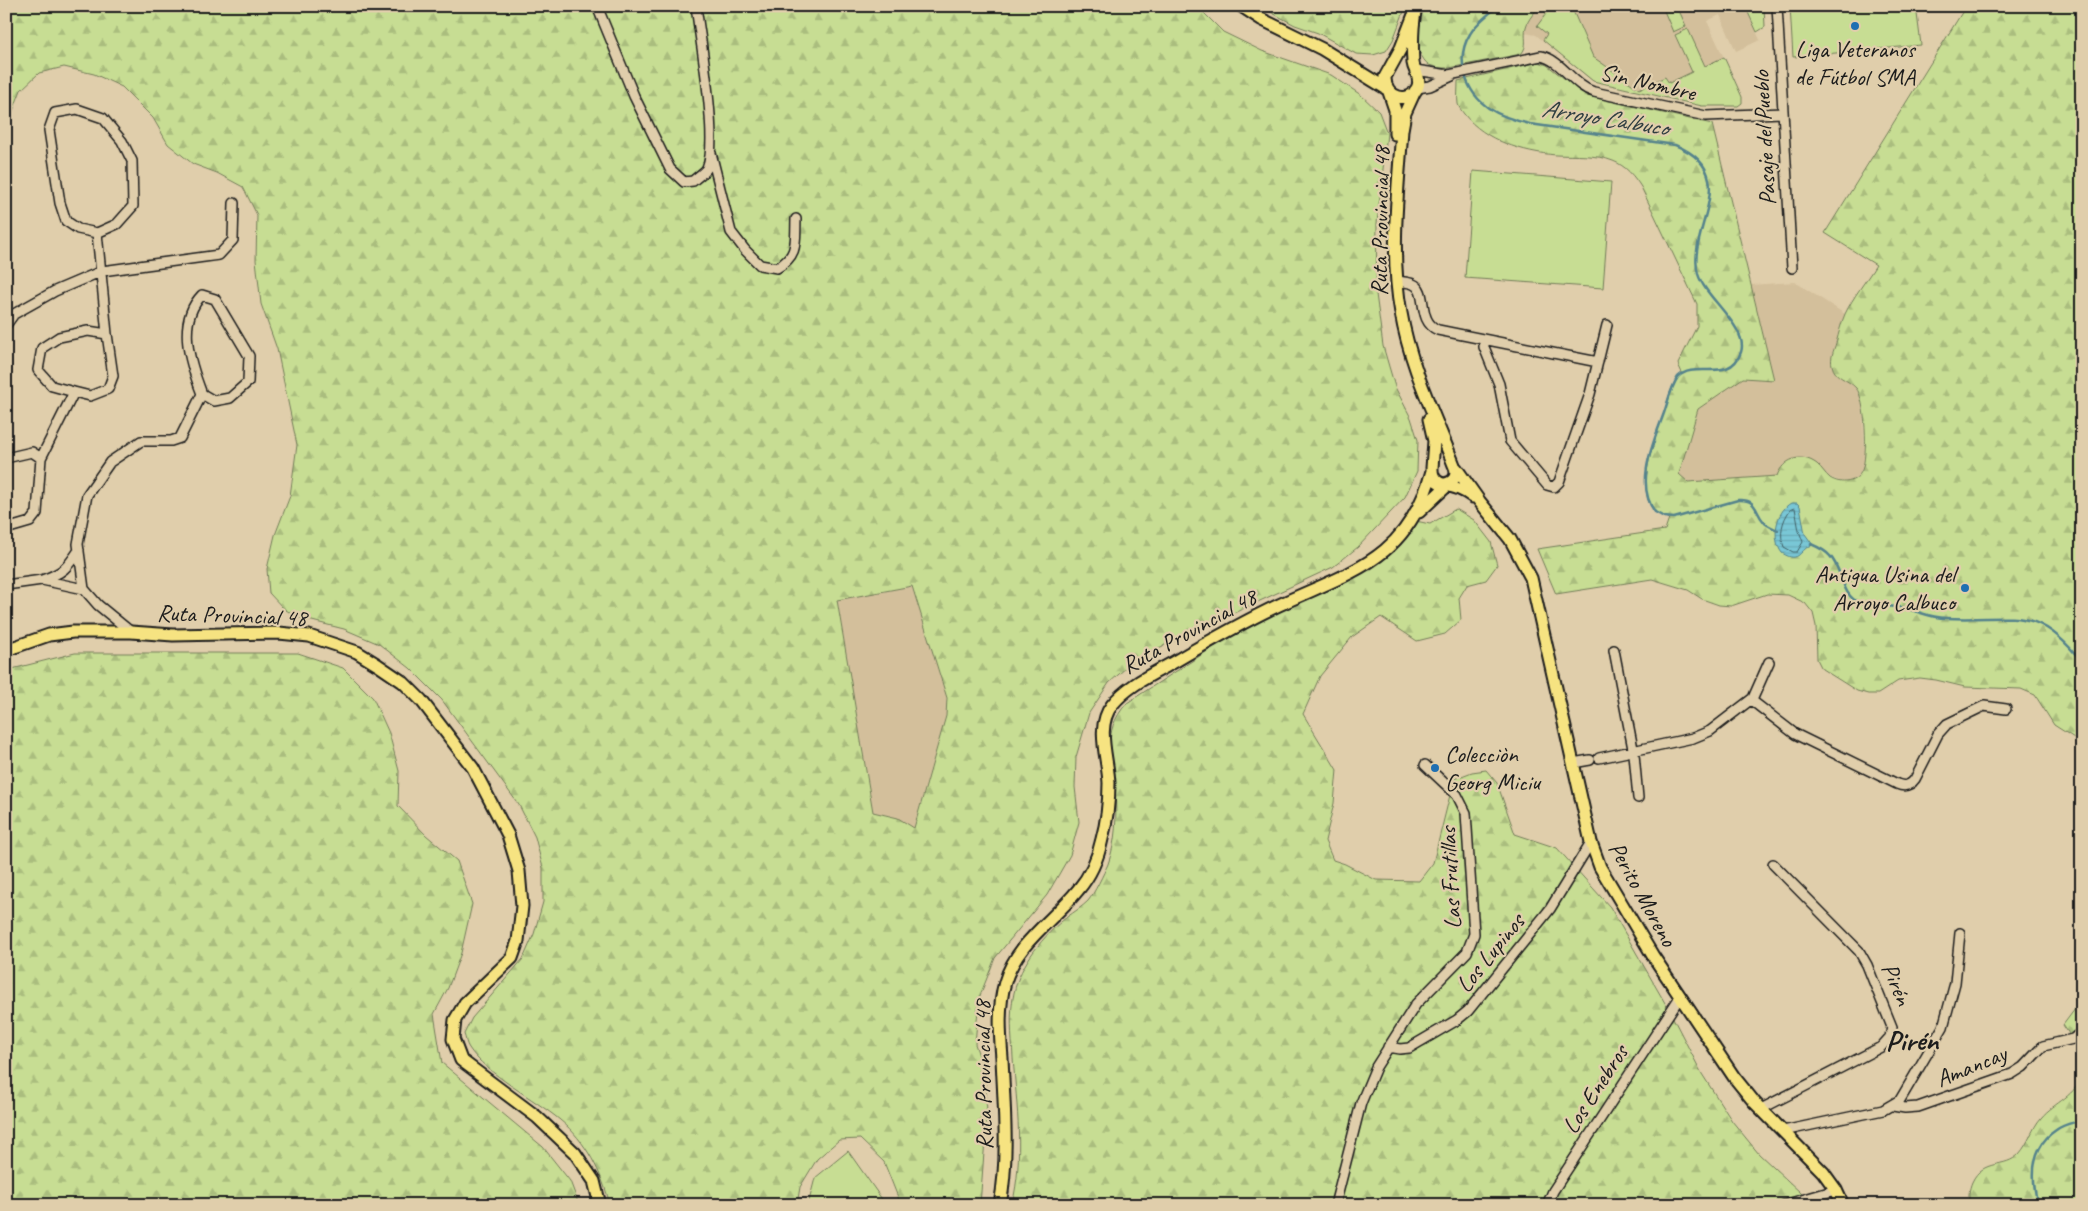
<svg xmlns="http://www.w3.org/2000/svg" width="2088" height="1211" viewBox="0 0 2088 1211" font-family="Caveat,sans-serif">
<defs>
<pattern id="forest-firs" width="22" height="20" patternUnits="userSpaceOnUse" patternTransform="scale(1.25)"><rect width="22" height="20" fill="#c7dd93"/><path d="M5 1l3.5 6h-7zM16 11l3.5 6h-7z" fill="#aabd7e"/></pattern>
<pattern id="water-rules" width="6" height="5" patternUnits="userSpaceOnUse" patternTransform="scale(1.25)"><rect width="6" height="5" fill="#79c7d6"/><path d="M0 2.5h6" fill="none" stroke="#68aab7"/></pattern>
</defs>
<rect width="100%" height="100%" fill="#e0ceab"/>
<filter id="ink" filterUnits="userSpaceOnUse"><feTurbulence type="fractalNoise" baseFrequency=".02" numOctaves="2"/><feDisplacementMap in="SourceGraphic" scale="10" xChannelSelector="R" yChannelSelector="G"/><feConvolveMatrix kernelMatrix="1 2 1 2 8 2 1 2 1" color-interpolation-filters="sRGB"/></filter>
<g filter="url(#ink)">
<path fill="#d3bf9b" d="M1540,6H1745L1760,40L1736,51L1720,15L1707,21L1742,97V103L1738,106H1702L1591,80L1536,35L1525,33L1527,23Z
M1795,282L1845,314L1832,354L1851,384L1857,388L1862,402L1865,457L1861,473L1852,481H1840L1829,477L1825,473L1789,461L1783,465L1777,476L1687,482L1679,474L1698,409L1743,378L1774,380L1751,285Z
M912,586L946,693L947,704L946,716L914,828L898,818L873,812L837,599Z"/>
<path fill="#c7dd93" stroke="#727c58" d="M1552,6H1571L1593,57L1639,89L1665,77L1669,83L1692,72L1675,35L1688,29L1705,66L1724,57L1742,97V103L1738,106H1702L1593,81L1543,40L1547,34L1537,26Z
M1662,6H1677L1686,26L1673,32Z
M1745,6H1764L1765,27L1757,32Z
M1790,6H1916L1921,45L1793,57Z
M1473,171L1611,182L1603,288L1465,278Z
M848,1151L886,1205H808L815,1178Z"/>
<path fill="url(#forest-firs)" stroke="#727c58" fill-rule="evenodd" d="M6,6H1197L1223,32L1262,51L1331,75L1361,95L1379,112L1387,133L1377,223L1376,294L1383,346L1395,387L1411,418L1418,440L1417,471L1405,497L1358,547L1333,567L1137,658L1109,683L1089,713L1076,757L1075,787L1079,822L1070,855L1047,895L995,958L979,998L975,1044L985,1073L987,1113L980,1205H901L884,1162L860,1139L839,1140L817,1159L800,1187L797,1205H610C602,1173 586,1141 560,1120C535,1099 486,1074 469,1048C466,1044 466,1039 464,1034L472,1018L523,959L534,934L543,902V868L535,837L519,805L442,700L410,668L379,644L344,629L300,618L284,609L269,593L267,569L275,535L290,496L297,445L277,349L261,304L256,260L257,215L243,187L217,173L193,164L168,144L153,118L122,87L94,74L64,67L39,73L21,90L6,129ZM912,586L947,698L946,716L914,828L898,818L873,812L837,600Z
M1259,6H1406L1393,40L1386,51L1373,55L1356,54L1318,33L1295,25Z
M1422,6H1540C1535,12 1528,19 1526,27C1523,36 1529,46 1521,54L1449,68H1439L1429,65C1413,53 1417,23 1422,6Z
M1966,6H2082V743L2054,725L2035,695L2021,689L1965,687L1936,680L1920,678L1898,681L1878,694H1868L1857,691L1822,669L1817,659L1816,626L1813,613L1805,603L1788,595L1767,594L1731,606L1719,605L1702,599L1688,590L1652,579L1556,594L1537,549L1665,530L1669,518C1626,510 1655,440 1663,415C1668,402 1671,381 1682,373L1678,364L1697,326V304L1641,187C1634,176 1626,166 1613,161C1596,154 1574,156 1556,155C1523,152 1485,141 1464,114C1462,111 1459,108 1458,104C1457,97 1458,89 1458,81L1539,62L1547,65L1587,96L1712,124L1774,380L1743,378L1698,409L1679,474L1688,482L1777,476C1783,459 1801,452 1817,464C1822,468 1825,474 1830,478C1841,485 1857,483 1862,470C1868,456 1866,399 1856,388C1848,379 1834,378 1832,365C1830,358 1834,350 1836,343C1839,333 1841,323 1845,314C1853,297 1866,281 1876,265L1825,233Z
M1456,509L1474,520L1491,542L1497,565L1486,580L1467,585L1459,598L1461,620L1445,634L1417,641L1381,617L1352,637L1320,676L1303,714L1337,770L1334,803L1325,841L1333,860L1345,864L1376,880L1419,881L1433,863L1454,779L1472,772L1486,770L1497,783L1515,834L1557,848L1610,907L1669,1010L1702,1074L1732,1121L1759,1154L1801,1193L1811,1205H1012C1024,1157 1017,1107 1013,1058C1012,1036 1009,1015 1014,993C1020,964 1044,935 1067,917C1074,912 1082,907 1088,901C1094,894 1104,873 1108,864C1116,842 1117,816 1115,793C1114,757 1099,735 1127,703L1277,606L1360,575L1386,556L1410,534L1411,520L1430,524Z
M75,653H298L343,668L373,698L389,733L399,771L398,806L426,835L457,861L472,904L461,953L448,988L434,1014L442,1063L543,1147L570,1181L579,1205H6V673L12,669Z
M2082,989V1053L2063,1025L2075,1009Z
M2082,1074V1205H1970C1968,1197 1969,1189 1972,1182C1983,1158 2005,1169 2019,1154C2029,1143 2032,1128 2041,1118C2054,1102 2077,1096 2082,1074Z"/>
<path fill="url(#water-rules)" stroke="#54838c" d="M1791,503H1797L1800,506L1805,534L1813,545C1799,548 1801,565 1782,553C1771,539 1776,511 1791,503Z"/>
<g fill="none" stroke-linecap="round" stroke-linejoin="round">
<path stroke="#416066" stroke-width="1" d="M1795,508L1799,531L1803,542L1797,552H1793L1784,547C1779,534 1782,521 1790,510Z"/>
<path stroke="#54838c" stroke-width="2.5" d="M560,6L578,10L590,6
M1498,6C1488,15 1476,23 1470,34C1454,60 1466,93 1490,109C1502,117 1517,121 1530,124L1675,145C1745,174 1686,229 1698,274C1705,298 1749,328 1741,352C1730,384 1695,360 1678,377C1671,387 1668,401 1664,413C1654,441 1634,484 1655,512L1664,517L1674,518L1738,500C1758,499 1754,511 1764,522C1767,526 1773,528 1778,530
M1811,544C1818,547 1825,550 1830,556C1843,569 1840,595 1860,603C1871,608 1885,605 1898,607C1914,609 1929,618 1946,618C2012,622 2034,601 2082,662
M2038,1205C2031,1178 2030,1147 2056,1130C2064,1124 2073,1123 2082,1120"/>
<defs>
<path id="minor" d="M1777,6L1792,268
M599,11L634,96L670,169L684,182L693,181C697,177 705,172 707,168C719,141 700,39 696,6
M1415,70L1449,75L1541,56C1562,60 1573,86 1594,92L1706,116L1783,113
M1417,88L1430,86L1452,76
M711,153L731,232L745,250L760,265L777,268C799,255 795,242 796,219
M1397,281C1402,282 1408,282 1413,284C1429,290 1416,321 1438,330L1598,362
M6,325L14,314L55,291L102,271L219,255L233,240L234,203
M1484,340V347L1499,384L1510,441L1547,485L1554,487L1559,482L1590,394L1607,325
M74,392L90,396L108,389L113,376L107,334
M6,458L32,452L41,458L37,513L30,522L6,529
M41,458L74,392L52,386L38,370L42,348L59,337L88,331L107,334L97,233L78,229L66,221L60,203L49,130L55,113L77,109L103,118L122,141L132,161L133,206L117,224L97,233
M42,580C63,573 67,568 79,550
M6,585L42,580L84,589L98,605L131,632
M84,589L78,544L87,495L110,462L141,441H171L180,438L202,394C190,363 176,322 202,295L215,299L249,356L248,382L230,398L214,401L202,394
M1614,650L1634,754L1638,798
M1751,700L1795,734L1897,784C1904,787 1910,786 1915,779L1938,734L1947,724L1984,706L2006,709
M1599,758L1693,738L1710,731L1753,698L1769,662
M1573,763L1590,760
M1388,1047L1400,1049L1409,1048L1457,1020L1468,1011L1550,909L1591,842
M1893,1106L1905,1108L1918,1107L2012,1074L2023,1067L2043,1046L2073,1039L2082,1031
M1761,1109L1881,1047L1890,1037L1892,1027L1867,965L1859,951L1773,864
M1783,1131L1883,1110L1900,1100L1943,1027L1955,983L1960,933
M1335,1205L1361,1103L1376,1067L1416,1004L1467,952L1474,934L1466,813L1457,795L1425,765
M1547,1205L1553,1191L1680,997
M1784,1205L1836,1190"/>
<path id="major" d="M1241,6L1261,19L1322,49L1387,89
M1415,12C1412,29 1412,46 1413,63C1414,71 1421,77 1418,86C1411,106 1384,98 1385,77L1401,48L1415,12L1417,6
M1415,91L1405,113L1402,130C1398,190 1390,254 1401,313C1410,366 1435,416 1454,465
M1389,92L1395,110V134
M1429,419L1434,441L1432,468
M1456,468L1480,502L1510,539L1531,578L1591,842L1600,867L1653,956L1734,1077L1755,1103L1823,1172L1836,1190L1843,1205
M1432,469C1432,486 1448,484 1459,489C1464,491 1469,494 1473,497
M1442,484C1454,484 1459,475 1454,465
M1419,512L1451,482
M6,650L49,635L73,632H131L173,635L279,633L309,636L357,652L378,665L403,682L421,700L473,768L508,835L519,871L522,906L518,941L512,958L465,1003L455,1020L453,1039L461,1060L537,1117L575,1153L594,1181L600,1205
M1000,1205C1009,1156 1004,1107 1002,1058C1000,1034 998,1006 1005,982C1017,942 1053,921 1078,890C1090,876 1098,858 1102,839C1107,821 1109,802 1109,783C1108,758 1095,727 1112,705C1128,685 1153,674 1174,662C1208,642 1243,622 1279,605C1352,571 1408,560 1432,471"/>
</defs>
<use href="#minor" stroke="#1c1c1c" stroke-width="12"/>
<use href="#major" stroke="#1c1c1c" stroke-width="15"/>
<use href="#minor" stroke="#e0ceab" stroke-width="9"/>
<use href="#major" stroke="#f6e381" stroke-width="11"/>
</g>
</g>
<g fill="#1f6fb2" stroke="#e0ceab" stroke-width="2">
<circle cx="1855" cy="26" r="5"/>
<circle cx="1965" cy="588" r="5"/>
<circle cx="1435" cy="768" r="5"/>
</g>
<g text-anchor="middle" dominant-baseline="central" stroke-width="4.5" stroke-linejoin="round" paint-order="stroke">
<g font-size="24" fill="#1c1c1c" stroke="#e0ceab">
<text x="1855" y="49">Liga Veteranos<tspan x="1855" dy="28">de Fútbol SMA</tspan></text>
<text x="1955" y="574" text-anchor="end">Antigua Usina del<tspan x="1955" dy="28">Arroyo Calbuco</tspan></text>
<text x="1445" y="754" text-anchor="start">Colecciòn<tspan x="1445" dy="28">Georg Miciu</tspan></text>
</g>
<g font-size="24" fill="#1c1c1c" stroke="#e0ceab">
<text transform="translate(1648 82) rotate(13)">Sin Nombre</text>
<text transform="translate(1764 138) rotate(-93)">Pasaje del Pueblo</text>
<text transform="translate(1380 221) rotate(-89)">Ruta Provincial 48</text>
<text transform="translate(232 615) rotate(2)">Ruta Provincial 48</text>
<text transform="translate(1189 631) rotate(-29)">Ruta Provincial 48</text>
<text transform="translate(1450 878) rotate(-93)">Las Frutillas</text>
<text transform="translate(1643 894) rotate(61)">Perito Moreno</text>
<text transform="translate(1490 953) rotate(-51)">Los Lupinos</text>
<text transform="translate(1897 984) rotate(67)">Pirén</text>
<text transform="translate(1971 1066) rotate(-22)">Amancay</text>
<text transform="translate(983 1075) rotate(-91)">Ruta Provincial 48</text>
<text transform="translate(1595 1089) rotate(-57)">Los Enebros</text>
</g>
<g font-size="25" font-style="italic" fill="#2f3e41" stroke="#e0ceab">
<text transform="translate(1605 118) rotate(9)">Arroyo Calbuco</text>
</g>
<g font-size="29" font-weight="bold" fill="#1c1c1c" stroke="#e0ceab">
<text x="1912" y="1040">Pirén</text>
</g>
</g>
<rect width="2088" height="1211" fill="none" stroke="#e0ceab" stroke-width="25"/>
<rect x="12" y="12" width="2063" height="1186" fill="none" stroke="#1c1c1c" stroke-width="2" filter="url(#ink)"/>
</svg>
